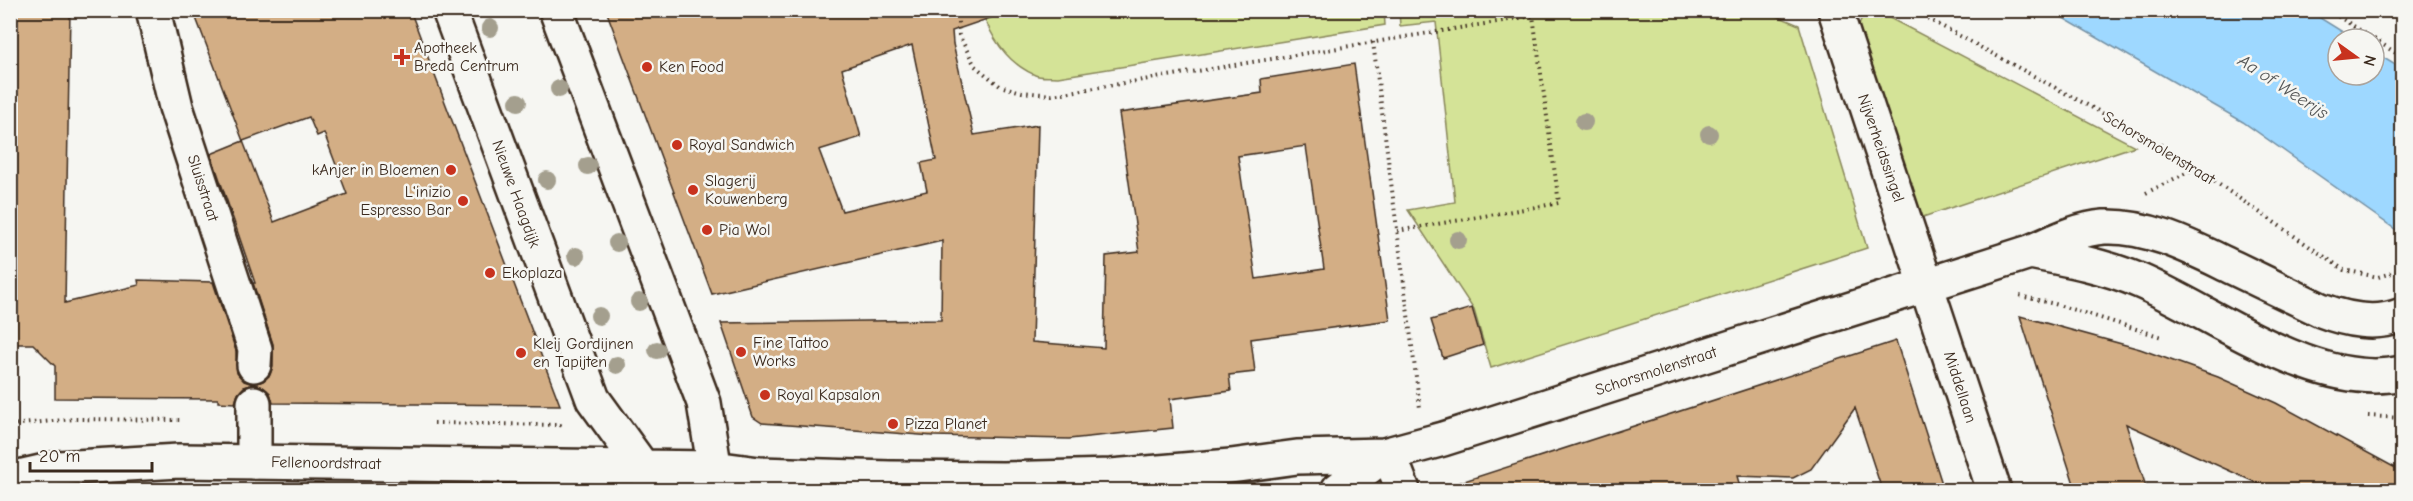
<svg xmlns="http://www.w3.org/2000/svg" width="2413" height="501" viewBox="0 0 2413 501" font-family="'Comic Neue',sans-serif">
<rect width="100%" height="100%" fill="#f6f6f2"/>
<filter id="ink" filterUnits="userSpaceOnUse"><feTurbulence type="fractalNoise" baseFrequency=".0167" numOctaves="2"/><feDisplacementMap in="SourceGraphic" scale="12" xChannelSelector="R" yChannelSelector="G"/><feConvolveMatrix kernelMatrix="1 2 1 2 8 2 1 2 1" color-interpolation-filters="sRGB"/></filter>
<g filter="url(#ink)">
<path fill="#d4e397" stroke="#88865a" stroke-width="1.5" d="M1384,10L1385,25L1058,77C1051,76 1041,78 1035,75C1007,63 991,37 982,11Z
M1765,11L1799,25L1867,248L1491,368L1474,310L1408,210L1455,202L1436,22L1400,26L1399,11Z
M1868,11L1880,13L2135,146L1914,220L1858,29L1862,16Z"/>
<path fill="#9ed8ff" stroke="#7692a5" stroke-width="1.5" d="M2051,11H2309L2354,39H2338V75H2374V52L2402,69V234L2243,122Z"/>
<path fill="#d3ae85" stroke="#3b2a1e" stroke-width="1.5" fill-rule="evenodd" d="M10,10H70L65,303L139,285L138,280L213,282L236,351L237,373L244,381L253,384L263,381L270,375L273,366V344L253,283H255L211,154L243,141L193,10H410L560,405L273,403L270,393L263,387L255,384L244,387L238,394L235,403L218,402V399L55,398V366L33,344H10ZM309,117L317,136L324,133L347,194L274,222L243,141Z
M606,10H995L996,16L952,31L953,44L974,135L1038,125L1032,342L1104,348L1106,256L1139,252L1119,113L1262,93L1261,79L1354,64L1390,320L1251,339L1255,372L1229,375L1231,391L1170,399L1173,428L1069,439L933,436L762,423L753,417L721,323L941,320L942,241L712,294ZM912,45L936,160L921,163L927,191L842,211L819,150L861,137L842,69ZM1306,146L1324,269L1256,279L1238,156Z
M1472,308L1483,345L1443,358L1431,320Z
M2020,316L2140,349L2218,377L2276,403L2403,472V490H2272L2126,424L2147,490H2076Z
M1896,341L1944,490H1882L1855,408L1811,469L1793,478L1737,476L1741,490H1456L1455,484Z"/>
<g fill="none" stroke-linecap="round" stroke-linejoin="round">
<defs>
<path id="street" d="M153,10L176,107L255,349L254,365
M1835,10L1994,490
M254,403V462
M1389,454L1403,490"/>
<path id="secondary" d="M449,10L593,399L659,490
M556,10L704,403L718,489
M2030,252C2067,259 2105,266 2140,281C2216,314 2317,392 2402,373
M10,479L58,468L179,461L714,468L759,474L890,478L1003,479L1111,476L1231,466L1297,457L1384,455L1443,439L2030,252C2053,242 2078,229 2104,227C2150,225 2194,249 2234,268C2263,282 2292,296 2321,310C2347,320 2375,326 2402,315
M1338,490L1384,455"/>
</defs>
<use href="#street" stroke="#3b2a1e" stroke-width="38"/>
<use href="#secondary" stroke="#3b2a1e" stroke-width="38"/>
<path stroke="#3b2a1e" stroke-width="4" stroke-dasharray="1.5 4.5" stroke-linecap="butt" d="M957,10L959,35L975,66L1000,86L1022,92L1052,95L1533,16L1559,203L1397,231
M1912,10L2161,145L2344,270L2378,277L2402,270
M2328,10L2374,39
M2374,39L2402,57
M1373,42L1420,408
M2146,193L2196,168
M2020,296L2055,304L2162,337
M2368,416L2402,418
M434,423L560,425L564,427
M10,425L74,419L180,420"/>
<use href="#street" stroke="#f6f6f2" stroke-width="33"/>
<use href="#secondary" stroke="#f6f6f2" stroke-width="33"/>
</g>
<g fill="#a49f8e">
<circle cx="490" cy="28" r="9"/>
<circle cx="559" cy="89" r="9"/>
<circle cx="518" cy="102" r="9"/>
<circle cx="1584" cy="122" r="9"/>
<circle cx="1709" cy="134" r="9"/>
<circle cx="588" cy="166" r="9"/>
<circle cx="547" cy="180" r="9"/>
<circle cx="1458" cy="240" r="9"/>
<circle cx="617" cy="243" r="9"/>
<circle cx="576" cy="256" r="9"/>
<circle cx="639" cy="302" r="9"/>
<circle cx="599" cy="316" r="9"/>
<circle cx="657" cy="350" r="9"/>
<circle cx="617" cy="365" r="9"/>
</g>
</g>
<g fill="#c8321e" stroke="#f6f6f2" stroke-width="2">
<path d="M399 48h6v6h6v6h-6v6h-6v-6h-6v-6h6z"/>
<circle cx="647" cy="67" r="6"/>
<circle cx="677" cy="145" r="6"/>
<circle cx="451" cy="170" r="6"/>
<circle cx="693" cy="190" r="6"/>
<circle cx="463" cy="201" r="6"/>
<circle cx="707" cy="230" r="6"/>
<circle cx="490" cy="273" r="6"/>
<circle cx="741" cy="352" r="6"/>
<circle cx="521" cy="353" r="6"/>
<circle cx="765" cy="395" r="6"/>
<circle cx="893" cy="424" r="6"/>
</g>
<g text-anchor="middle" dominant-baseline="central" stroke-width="5" stroke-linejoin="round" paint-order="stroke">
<g font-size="16" fill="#3b2a1e" stroke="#f6f6f2" text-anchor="start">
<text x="414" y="48">Apotheek<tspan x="414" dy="18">Breda Centrum</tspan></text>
<text x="659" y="67">Ken Food</text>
<text x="689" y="145">Royal Sandwich</text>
<text x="439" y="170" text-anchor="end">kAnjer in Bloemen</text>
<text x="705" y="181">Slagerij<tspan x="705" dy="18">Kouwenberg</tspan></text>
<text x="451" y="192" text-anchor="end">L'inizio<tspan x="451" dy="18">Espresso Bar</tspan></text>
<text x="719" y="230">Pia Wol</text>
<text x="502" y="273">Ekoplaza</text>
<text x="753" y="343">Fine Tattoo<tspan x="753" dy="18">Works</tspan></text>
<text x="533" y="344">Kleij Gordijnen<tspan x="533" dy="18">en Tapijten</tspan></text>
<text x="777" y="395">Royal Kapsalon</text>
<text x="905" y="424">Pizza Planet</text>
</g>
<g font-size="16" fill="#3b2a1e" stroke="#f6f6f2">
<text transform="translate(1881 148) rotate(71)">Nijverheidssingel</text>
<text transform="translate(2159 148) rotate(31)">Schorsmolenstraat</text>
<text transform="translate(203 188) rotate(72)">Sluisstraat</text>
<text transform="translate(516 194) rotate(70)">Nieuwe Haagdijk</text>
<text transform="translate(1656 371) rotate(-18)">Schorsmolenstraat</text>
<text transform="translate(1960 387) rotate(72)">Middellaan</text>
<text transform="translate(326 463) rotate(1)">Fellenoordstraat</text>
</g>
<g font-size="18" font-style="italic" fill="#545656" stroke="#f6f6f2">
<text transform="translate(2283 87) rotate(33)">Aa of Weerijs</text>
</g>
</g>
<rect width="2413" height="501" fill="none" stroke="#f6f6f2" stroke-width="36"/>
<rect x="18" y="18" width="2377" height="465" fill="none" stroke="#3b2a1e" stroke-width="2" filter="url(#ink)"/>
<g transform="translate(2356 57) rotate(105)"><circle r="28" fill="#f6f6f2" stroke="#aba49d" stroke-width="1.5"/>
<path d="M0-4.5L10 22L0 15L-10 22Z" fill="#c8321e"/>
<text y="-9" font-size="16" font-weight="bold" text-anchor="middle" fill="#3b2a1e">N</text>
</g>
<path d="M30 462v9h122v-9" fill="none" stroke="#3b2a1e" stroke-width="3"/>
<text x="39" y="462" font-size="18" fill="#3b2a1e" stroke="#f6f6f2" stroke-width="4.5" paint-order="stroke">20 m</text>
</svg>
